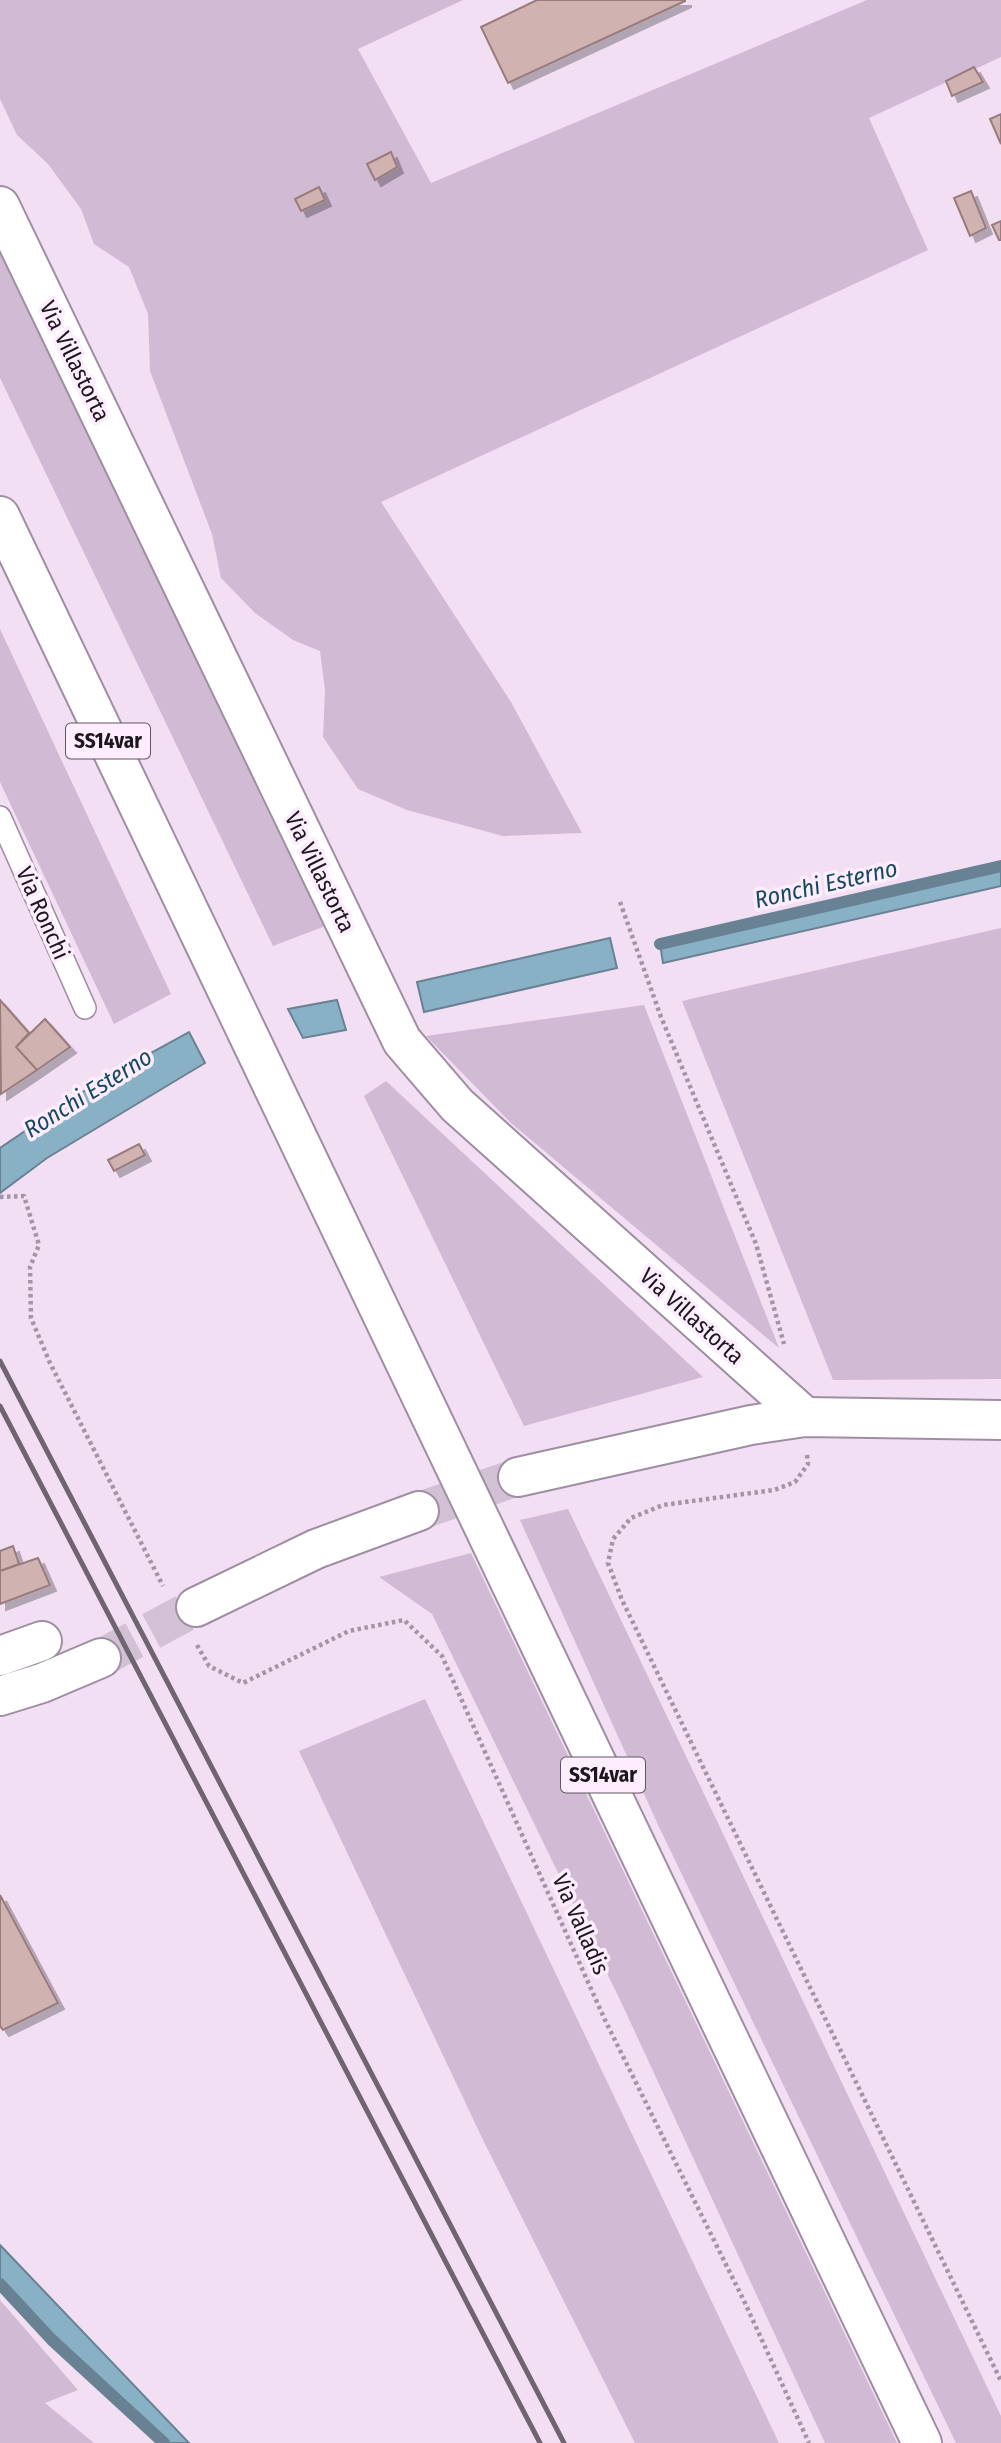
<svg xmlns="http://www.w3.org/2000/svg" width="1001" height="2443" viewBox="0 0 1001 2443" font-family="'Fira Sans Condensed',sans-serif">
<defs>
<filter id="shadow"><feDropShadow dx="6" dy="6" stdDeviation="0" flood-color="#0004"/></filter>
</defs>
<rect width="100%" height="100%" fill="#f2dff4"/>
<path fill="#d1bad4" d="M0,0H463L358,49L431,183L867,0H1001V57L869,118L928,250L381,502L511,702L582,833L503,836L407,810L358,789L323,737L325,690L320,651L293,640L255,613L221,578L212,534L150,371L148,314L129,267L94,244L81,209L48,164L17,135L0,99Z
M0,242L328,925L273,946L0,378Z
M0,629L171,994L114,1024L0,782Z
M1001,928V1379L833,1380L682,1001Z
M644,1005L779,1348L511,1123L426,1036Z
M386,1081L703,1377L524,1426L364,1096Z
M568,1509L1001,2416V2443H956L659,1827L520,1520Z
M471,1553L897,2443H825L622,2004L432,1614L379,1577Z
M425,1699L779,2443H635L484,2142L299,1751Z
M0,2300L78,2390L45,2403L94,2443H0Z"/>
<path fill="#89b1c6" stroke="#688293" stroke-width="2" d="M1001,866V886L663,963L660,944Z
M610,938L617,968L424,1012L417,982Z
M337,1000L346,1030L303,1038L288,1009Z
M189,1032L205,1063L47,1158L0,1193V1148L96,1083Z
M0,2245L189,2443H164L52,2340L0,2284Z"/>
<g fill="none" stroke-linecap="round" stroke-linejoin="round">
<path stroke="#688293" stroke-width="12" d="M660,944L1001,866
M0,2284L52,2340L164,2443"/>
</g>
<path fill="#d0b2b1" stroke="#987c7b" stroke-width="2" filter="url(#shadow)" d="M537,0H685V1L508,83L481,27Z
M974,67L983,82L952,96L946,81Z
M1001,114V144L990,119Z
M391,152L397,167L375,180L367,164Z
M319,187L325,200L301,211L295,199Z
M971,191L986,228L970,236L954,198Z
M1001,221V240H999L992,225Z
M0,1000L29,1033L16,1047L37,1070L1,1094Z
M45,1019L70,1047L37,1070L16,1047Z
M139,1144L145,1155L114,1171L108,1160Z
M13,1546L19,1564L0,1571V1551Z
M38,1558L50,1585L0,1604V1571Z
M0,1895L58,2003L3,2030L0,2026Z"/>
<g fill="none" stroke-linecap="round" stroke-linejoin="round">
<path stroke="#d2c1d4" stroke-width="38" stroke-dasharray="38 19" stroke-linecap="butt" d="M419,1511L518,1477
M101,1658L196,1607"/>
<defs>
<path id="lane" d="M0,817L85,1008"/>
<path id="street" d="M0,206L402,1041L457,1105L805,1417
M0,1656L42,1641"/>
<path id="secondary" d="M518,1477L751,1425L805,1417L1001,1420
M196,1607L316,1549L419,1511
M0,1696L42,1683L101,1658"/>
<path id="highway" d="M0,516L922,2443"/>
</defs>
<use href="#lane" stroke="#9f8ea2" stroke-width="24"/>
<use href="#street" stroke="#9f8ea2" stroke-width="42"/>
<use href="#secondary" stroke="#9f8ea2" stroke-width="42"/>
<use href="#highway" stroke="#9f8ea2" stroke-width="42"/>
<path stroke="#a395a5" stroke-width="4.5" stroke-dasharray="3.5 3.5" stroke-linecap="butt" d="M620,902L661,1017L756,1244L784,1344
M0,1197L24,1196L39,1245L30,1267L31,1318L50,1363L163,1586
M807,1455L808,1464L795,1482L774,1490L663,1505L631,1518L613,1539L608,1563L622,1600L1001,2381
M197,1645L209,1666L243,1683L349,1631L404,1620L442,1656L605,2020L745,2303L809,2443"/>
<use href="#lane" stroke="#fff" stroke-width="21"/>
<use href="#street" stroke="#fff" stroke-width="38"/>
<use href="#secondary" stroke="#fff" stroke-width="38"/>
<use href="#highway" stroke="#fff" stroke-width="38"/>
<path stroke="#6f6470" stroke-width="5" d="M0,1361L564,2443
M0,1406L540,2443"/>
</g>
<g text-anchor="middle" dominant-baseline="central" stroke-width="7" stroke-linejoin="round" paint-order="stroke">
<g fill="#fdedfe" stroke="#605660" stroke-width="2">
<rect x="66" y="723.5" width="84" height="35" rx="5"/>
<rect x="561" y="1757.5" width="84" height="35" rx="5"/>
</g>
<g font-size="21" font-weight="bold" fill="#1c161d">
<text x="108" y="741">SS14var</text>
<text x="603" y="1775">SS14var</text>
</g>
<g font-size="23" fill="#1c161d" stroke="#fdedfe">
<text transform="translate(75 361) rotate(64)">Via Villastorta</text>
<text transform="translate(320 872) rotate(64)">Via Villastorta</text>
<text transform="translate(43 913) rotate(66)">Via Ronchi</text>
<text transform="translate(692 1316) rotate(42)">Via Villastorta</text>
<text transform="translate(581 1924) rotate(66)">Via Valladis</text>
</g>
<g font-size="24" font-style="italic" fill="#174b62" stroke="#fdedfe">
<text transform="translate(826 884) rotate(-13)">Ronchi Esterno</text>
<text transform="translate(88 1093) rotate(-32)">Ronchi Esterno</text>
</g>
</g>
</svg>
